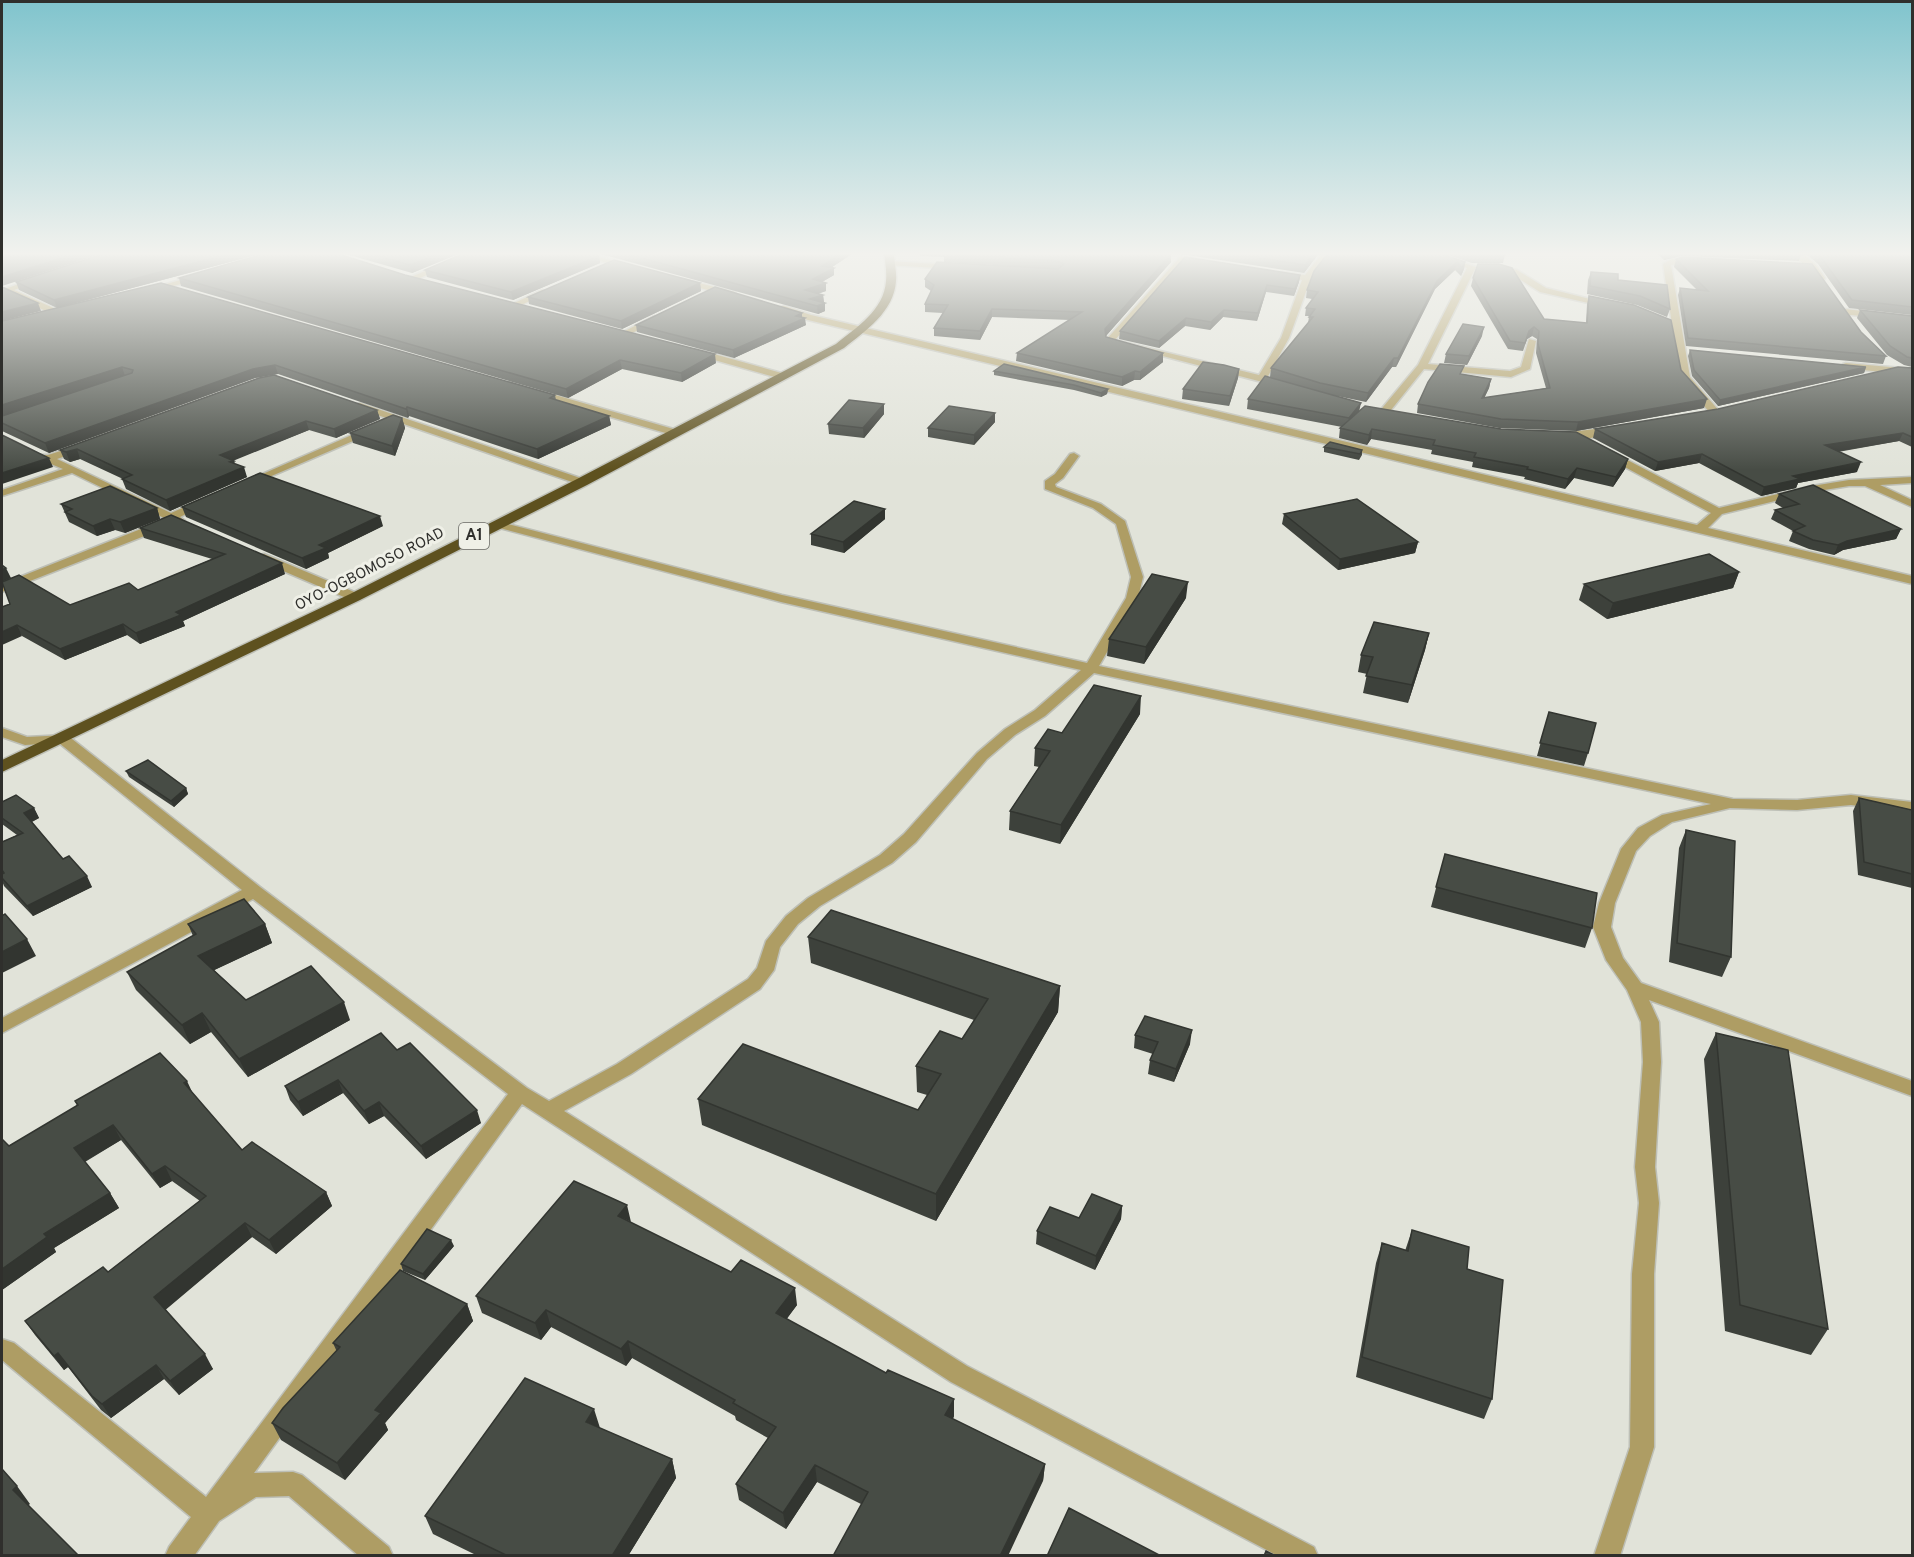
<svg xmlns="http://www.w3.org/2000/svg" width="1914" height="1557" viewBox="0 0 1914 1557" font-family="Overpass,sans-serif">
<rect width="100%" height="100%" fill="#e1e3d9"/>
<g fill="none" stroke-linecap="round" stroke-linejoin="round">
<defs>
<path id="minor" d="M470,252H481L413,281L406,279Z
M571,252H584L631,267L627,269Z
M1323,252H1331L1311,278L1289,338L1267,378L1285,384V388L1105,341L1181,256L1185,258L1184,260L1115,340L1259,375L1281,338L1302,280L1277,274L1281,272L1305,275Z
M1417,252H1430L1476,267L1428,364L1510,371L1521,367L1529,339L1536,341L1530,369L1511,377L1424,369L1387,415L1383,416L1378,413L1418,365L1467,268Z
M1792,252H1801L1816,265L1825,278L1824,280H1818Z
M1695,258L1699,260L1698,262L1671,265L1690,377L1720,412L1715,415L1711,414L1680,378L1663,264L1672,259Z
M889,261L955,265L959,267L955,269L886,265V261Z
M1496,265L1517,270L1546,288L1610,304L1606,307L1540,292L1511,274L1493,269L1492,267Z
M198,275H201V279L149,292L145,290Z
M33,279L40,281L14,290L60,311V315H54L2,290Z
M683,279L735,292L736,294L732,296L680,283L679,281Z
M542,290L549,292L517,307L510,305Z
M784,306L811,315L1697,525L1711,513L1606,457V453H1614L1719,508L1812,486L1849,480L1912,477V483L1880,485L1912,500V507L1865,486H1849L1812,492L1722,514L1708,528L1912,576V584L808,320L781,311V307Z
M1844,309L1912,316V321L1841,314V310Z
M654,316L657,317V321L628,335L621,333Z
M696,349L785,374L787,376L782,379L693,354V350Z
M1846,363L1912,369V375L1843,368V364Z
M538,390L677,430L678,432L669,434L535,395V391Z
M360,403L586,480L587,482L582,485L578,484L357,408V404Z
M370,427L375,430L374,432L253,484L249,485L244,482Z
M1612,427L1617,430L1616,432C1601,436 1570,445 1557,436L1562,433Z
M79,445L84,448L83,450L57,459L171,513L198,501L202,500L208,503L180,517L185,521L183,523L175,524L2,592V584L166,519L72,473L2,496V490L63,469L39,459V455H48Z
M1074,453L1079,456L1063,478L1055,484L1056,487L1101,504L1125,521L1143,577L1138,598L1099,666L1733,799L1797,800L1851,795L1912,802V812L1851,805L1797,810L1730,808L1672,822L1650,836L1636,851L1615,903L1611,927L1623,958L1641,983L1912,1081V1096L1649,1000L1659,1022L1661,1062L1655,1167L1659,1203L1654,1274V1447L1620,1556H1594L1630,1447L1632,1274L1639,1203L1635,1167L1643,1062L1641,1022L1627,990L1606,960L1593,927L1599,903L1621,849L1638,828L1662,815L1711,804L1094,673L1045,716L1015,735L987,759L916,842L892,863L820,906L798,924L780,947L774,970L760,989L631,1074L564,1111L967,1366L1314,1547L1318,1556H1278L951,1382L522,1104L254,1473L293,1472L302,1475L389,1547L393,1556H359L289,1496L256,1497L219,1521L194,1556H165L169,1547L191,1517L2,1360V1339L14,1343L206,1497L508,1094L253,899L2,1033V1018L242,890L59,743L25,745L2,737V728L27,737L67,735L260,887L527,1088L549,1101L617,1064L748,979L757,968L766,941L786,916L808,898L880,855L904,834L977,753L1005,729L1035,710L1081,670L781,602L492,526V522H500L782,595L1087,663L1126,598L1131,577L1116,524L1093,508L1045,489V481L1055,474L1070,454Z
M264,554L359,594L361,597L355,601L351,600L260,561V555Z"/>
<path id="highway" d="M884,252H894C894,262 897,272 896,281C894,312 865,331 844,348L587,485L360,600L2,772V760L350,594L577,479L836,344C857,327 884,310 886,281C887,272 885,262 884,252Z"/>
</defs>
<use href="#minor" stroke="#bdbfb6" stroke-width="3"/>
<use href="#highway" stroke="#bdbfb6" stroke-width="3"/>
<use href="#minor" fill="#ae9d64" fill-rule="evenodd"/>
<use href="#highway" fill="#5e511f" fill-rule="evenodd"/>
</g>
<path fill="#3d413b" d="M109,252H267L57,308L19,290L16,282Z
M339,252H463L412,273Z
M594,252H855L832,267L834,268V275L822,282L826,283V291L817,294L823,295L825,311L818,314Z
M920,252H1320L1304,273L1181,254L1163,253L1171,254V262L1106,336V337L1163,353V362L1140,380H1134L1122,386L1016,361L1017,353L1070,320L992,317L980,340L934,336V328L943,313L925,312V304L931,291L925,287V279L1059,269L944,262V257L920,256Z
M1329,252L1465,262L1464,269L1461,276L1455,270L1435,289L1396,367H1392L1366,402L1337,396L1359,411L1628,459L1625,469L1613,487L1574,478L1565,489L1524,479L1525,477L1472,467L1473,462L1431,454L1432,450L1371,439L1367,445L1339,438L1340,428L1342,427L1247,409L1248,399L1270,377L1271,368L1308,324L1309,316H1305L1306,308L1312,299L1306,298L1307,290Z
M1438,252H1503L1505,255L1503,263H1472Z
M1656,252H1799L1801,254L1799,261L1681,256L1664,260Z
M1804,252H1912V315L1849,308L1818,264Z
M599,256L600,263L513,300L427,277L425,270Z
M1676,259L1861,332L1886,356L1883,364L1686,346L1678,295L1680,288L1697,290L1674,267Z
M1591,272L1670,309L1667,317L1637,305L1587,294L1588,280Z
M405,275L716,363L682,382L622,369L568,398L181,286L179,278Z
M1300,275L1299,282L1294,296L1266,292L1257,321L1223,317L1210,330L1185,326L1159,348L1119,339L1120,331Z
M1473,278L1544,319L1586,323L1587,304L1589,296L1681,370L1704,408L1576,431L1499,428L1417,413L1418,404L1462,374L1491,379L1489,388L1484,398L1546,388L1536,353L1537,339L1532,336L1527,339L1523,351L1508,349L1471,286Z
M700,283L701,291L622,329L529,304L528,297Z
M1860,310L1912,316V367L1904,365L1887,355L1857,318Z
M802,313V317L806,325L734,358L637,332L636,325Z
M2,321L555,395L556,400L609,416L611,425L538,459L409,416L408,418L278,374L255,378L49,453L2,431Z
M1482,336L1467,365L1444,363L1446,354Z
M1690,350L1866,367L1864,373L1718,406L1692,376L1688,356Z
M1912,368V447L1899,441L1838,452L1857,472L1798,483L1796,488L1761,496L1699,463L1655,471L1593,438L1595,429L1718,409Z
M1239,369L1238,378L1229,406L1182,399L1183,389Z
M994,371L1108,389L1107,394L1101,397L1074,390L994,375Z
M884,404V414L864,438L829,434L828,424Z
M377,410L380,419L336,438L309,430L233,460L235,464L247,477L170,511L126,489L122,479H123L80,459L70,462L64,459L60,450Z
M995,413V422L974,445L928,437V428Z
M402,418L405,428L395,456L353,443L350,433Z
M1324,447L1362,450V455L1359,460L1324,452Z
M1779,494L1901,529L1896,539L1843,550L1834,555L1809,549L1789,541L1793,531L1771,519L1775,510L1783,508L1775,503Z
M61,504L157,508L160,519L125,533L115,530L97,536L69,522Z
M182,507L383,526L328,553L329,558L306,569L186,517Z
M885,509V519L844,553L811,545V534Z
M1284,514L1418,542L1415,553L1338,570L1282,524Z
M171,515L285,574L183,621L185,626L140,644L127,635L65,660L22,636L2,607L70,605L138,590L212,559L144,538L140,528Z
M1739,572L1733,588L1607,619L1579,600L1584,584Z
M1186,598L1144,664L1107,656L1109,639Z
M1429,633L1425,650L1408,703L1363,693L1367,674L1358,672L1361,655Z
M1549,712L1588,753L1584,766L1537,756Z
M1140,714L1060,844L1009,830L1010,811L1039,767L1034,766L1035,748L1062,733Z
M126,771L186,788L188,794L174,807L129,777Z
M1859,798L1912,810V888L1858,875L1853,811Z
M2,802L34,808L39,818L32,822L63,859L92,887L33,916L4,886L2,881V842L17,835L2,824Z
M1686,830L1731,957L1722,977L1669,962L1679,848Z
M1445,854L1592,928L1585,948L1431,907Z
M188,924H265L272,943L214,970L246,1000L350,1020L248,1077L211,1032L190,1044L136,990L127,972L193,936Z
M808,937L1060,986L1058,1012L936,1221L702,1125L698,1099L918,1110L927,1095L917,1092L916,1066L962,1039L974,1020L811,963Z
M1716,1033L1828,1329L1811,1355L1725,1331L1704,1059Z
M1135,1035L1190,1044L1174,1082L1148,1074L1150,1060L1153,1054L1134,1048Z
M397,1050L481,1123L426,1159L384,1116L369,1124L343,1093L303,1116L290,1100L285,1086Z
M193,1094L242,1150L326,1192L332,1206L276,1254L252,1237L165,1309L213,1369L179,1395L164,1379L111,1418L101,1410L68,1367L64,1370L35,1335L25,1321L108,1272L200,1201L172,1181L160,1188L121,1140L85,1162L110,1193L119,1208L54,1248L56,1252L2,1290L9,1146L77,1106L75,1101Z
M1122,1206L1121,1219L1095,1270L1036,1244L1037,1231Z
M1412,1230L1467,1269L1492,1399L1484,1419L1356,1377L1376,1263L1382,1243L1405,1251Z
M454,1246L425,1280L403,1271L401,1264Z
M476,1296L797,1305L786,1319L954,1416L953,1419L1045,1464L1043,1481L861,1504L817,1482L786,1529L739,1500L736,1484L768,1438L736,1420L735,1416L632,1358L626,1366L551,1327L541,1340L482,1313Z
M467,1304L473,1321L385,1423L388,1430L345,1480L281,1440L272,1423L337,1352L333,1343Z
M600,1428L672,1459L676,1478L628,1556H478L433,1534L425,1516Z"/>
<path fill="#323530" d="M81,252H107L2,286V294V277Z
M236,252H267L57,308L54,300Z
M443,252H463L412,273L410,265Z
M843,252H855L823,273L822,266Z
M1315,252H1320L1304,273L1305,265Z
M1666,252H1682L1681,256L1664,260Z
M1171,254V262L1104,338L1105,329Z
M599,256L600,263L513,300L511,292Z
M1457,262L1455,270L1435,289L1396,367L1398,358L1437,281Z
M1465,262L1464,269L1461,276L1462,268Z
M834,268V275L813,287V279Z
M1300,275L1299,282L1294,296L1295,289Z
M700,283L701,291L622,329L621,321Z
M826,283V291L805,298V290Z
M1267,285L1266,292L1257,321L1258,313Z
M823,295L824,303L810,299Z
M38,303L41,311L2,321V312Z
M825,303V311L818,314L817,306Z
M992,309V317L980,340V331Z
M1224,310L1223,317L1210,330L1211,322Z
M802,313V319L805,318L806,325L734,358L733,350Z
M1186,318L1185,326L1159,348V341Z
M1484,327L1482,336L1467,365L1469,356Z
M1534,327L1532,336L1527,339L1523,351L1529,331Z
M1163,353V362L1140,380V372Z
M715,354L716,363L682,382L681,373Z
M1394,358L1392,367L1366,402L1368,393Z
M620,360L622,369L568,398L566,389Z
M275,365L278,374L255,378L49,453L45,443L253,369Z
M122,367L125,376L2,416V405Z
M1866,367L1864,373L1718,406L1720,400Z
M1239,369L1238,378L1229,406L1230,396Z
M1135,371L1134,380L1122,386V377Z
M1491,379L1489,388L1480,407L1482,398Z
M1108,389L1107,394L1101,397V393Z
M1707,399L1704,408L1576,431L1578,422Z
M1361,403L1359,412L1348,428L1349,418Z
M884,404V414L864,438L863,428Z
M407,407L409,416L408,418L406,409Z
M377,410L380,419L336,438L334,429Z
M995,413V422L974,445V435Z
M609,416L611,425L538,459L537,449Z
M402,418L405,428L395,456L392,446Z
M306,421L309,430L223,465L220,455Z
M1372,429L1371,439L1367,445L1369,435Z
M1903,433L1899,441L1822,454L1825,445Z
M77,449L80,459L70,462L66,452Z
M1702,454L1699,463L1655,471L1658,462Z
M49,458L53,467L2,484V473Z
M1628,459L1625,469L1613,487L1616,477Z
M234,461L237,470L244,467L247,477L170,511L166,500Z
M1861,462L1857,472L1798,483L1796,488L1761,496L1764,487L1793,476Z
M1577,468L1574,478L1565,489L1568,479Z
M157,508L160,519L125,533L120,522Z
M885,509V519L844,553L843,542Z
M380,516L383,526L328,553L329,558L306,569L302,558L319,545Z
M110,519L115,530L97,536L93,526Z
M1901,529L1896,539L1843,550L1834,555L1838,545L1847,541Z
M1418,542L1415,553L1338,570L1340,559Z
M282,563L285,574L183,621L185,626L140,644L136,633L176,612Z
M6,568L11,578L2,582V570Z
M1739,572L1733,588L1607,619L1613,603Z
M1188,582L1186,598L1144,664L1146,647Z
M123,624L127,635L65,660L60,649Z
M17,625L22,636L2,645V632Z
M1429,633L1425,650L1408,703L1412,685Z
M1141,696L1140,714L1060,844L1061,825Z
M186,788L188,794L174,807L171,801Z
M34,808L39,818L29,823L24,813Z
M87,876L92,887L33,916L27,906Z
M265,924L272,943L206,974L198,956Z
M27,939L36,956L2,973V952Z
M1060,986L1058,1012L936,1221V1194Z
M344,1002L350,1020L248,1077L239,1059Z
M202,1013L211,1032L190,1044L182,1025Z
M1192,1030L1190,1044L1174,1082L1176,1069Z
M338,1080L343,1093L303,1116L298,1102Z
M187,1081L194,1096L184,1083Z
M379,1102L384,1116L369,1124L364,1111Z
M477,1110L481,1123L426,1159L421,1146Z
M113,1125L121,1140L82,1163L74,1148Z
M165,1166L172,1181L160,1188L152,1174Z
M326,1192L332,1206L276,1254L269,1240Z
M110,1193L119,1208L54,1248L56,1252L2,1290V1269L44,1234Z
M627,1205L631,1222L618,1216Z
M1122,1206L1121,1219L1095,1270L1096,1256Z
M245,1223L252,1237L163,1312L154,1297Z
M451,1240L454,1246L425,1280L423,1274Z
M795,1288L797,1305L778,1331L776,1313Z
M467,1304L473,1321L385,1423L388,1430L345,1480L337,1463L375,1410Z
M546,1310L551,1327L541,1340L535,1323Z
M628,1341L632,1358L626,1366L621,1349Z
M58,1353L68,1367L64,1370L54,1356Z
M205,1354L213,1369L179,1395L170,1381Z
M156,1365L164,1379L111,1418L102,1404Z
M954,1399V1416L946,1432L945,1415Z
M594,1409L600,1428L586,1422Z
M672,1459L676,1478L628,1556H612Z
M1045,1464L1043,1481L1008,1556H1000Z
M815,1465L817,1482L786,1529L783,1513Z
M17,1486L30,1504L26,1507L13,1490Z"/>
<path fill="#474c45" stroke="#323530" stroke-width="1.5" d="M2,252H81L2,277Z
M109,252H236L54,300L16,282Z
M270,252H332L405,275L715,354L681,373L620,360L566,389L179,278Z
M364,252H443L410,265Z
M467,252H590L599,256L511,292L425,270Z
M620,252H843L822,266L834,268L813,279L826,283L805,290L823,295L810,299L825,303L817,306Z
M945,252H1159L1171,254L1105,329L1106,337L1163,353L1140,372L1135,371L1122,377L1017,353L1082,312L992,309L980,331L934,328L948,305L925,304L934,285L925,279L937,262L1058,269L1064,264L1058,261L944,254Z
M1222,252H1315L1305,265Z
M1329,252H1436L1465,262L1462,268L1457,262L1437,281L1398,358H1394L1368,393L1320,383L1271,368L1313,317H1309L1315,309L1306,308L1318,292L1307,290L1314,271Z
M1465,252H1503L1505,255H1474Z
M1760,252H1799L1801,254Z
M1815,252H1912V307L1852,300L1820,256Z
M1185,257L1300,275L1295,289L1267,285L1258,313L1224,310L1211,322L1186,318L1159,341L1120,331Z
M1683,257L1812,264L1861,332L1886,356L1688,338L1680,288L1708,291L1676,259Z
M614,260L700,283L621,321L528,297Z
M1478,264H1499L1512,268L1544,319L1587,323L1589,296L1634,305L1671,320L1681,370L1707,399L1578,422L1501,419L1418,404L1428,382L1440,364L1464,366L1460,374L1491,379L1482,398L1550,388L1538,344L1539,331L1534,327L1529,331L1525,343L1510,341L1473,278Z
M1591,272L1618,274V280L1667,285L1670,309L1640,296L1590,286Z
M161,283L555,395L550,398L609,416L537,449L407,407L406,409L275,365L253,369L45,443L2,423V416L132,373L133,370L122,367L2,405V321Z
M2,287L38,303L2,312Z
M715,287L802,313L796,316L805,318L733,350L636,325Z
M1860,310L1912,316V358L1907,357L1890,346Z
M1463,324L1484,327L1469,356L1446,354Z
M1690,350L1866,367L1720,400L1694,370Z
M1203,362L1224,365L1239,369L1230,396L1183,389Z
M1004,364L1108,389L1101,393L1074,385L994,371Z
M1898,367L1912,368V437L1903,433L1825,445L1861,462L1793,476L1800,479L1764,487L1702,454L1658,462L1595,429L1718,409Z
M274,375L377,410L334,429L306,421L220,455L234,461L230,462L244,467L166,500L122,479L132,475L77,449L66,452L60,450L259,378Z
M1265,376L1361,403L1349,418L1248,399Z
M849,400L884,404L863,428L828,424Z
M949,406L995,413L974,435L928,428Z
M1365,406L1501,429L1576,432L1628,459L1616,477L1577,468L1568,479L1527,469L1528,467L1474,457L1476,453L1433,445L1435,440L1372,429L1369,435L1340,428Z
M393,415L402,418L392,446L350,433Z
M2,435L49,458L2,473Z
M1330,442L1362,450L1360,454L1324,447Z
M260,473L380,516L319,545L326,548L302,558L182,507Z
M1813,485L1901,529L1847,541L1838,545L1813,540L1793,531L1805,526L1775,510L1799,504L1779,494Z
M110,486L157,508L120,522L110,519L93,526L65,512L72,509L61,504Z
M1357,499L1418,542L1340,559L1284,514Z
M854,501L885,509L843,542L811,534Z
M171,515L282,563L176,612L181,615L136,633L123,624L60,649L17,625L2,632V607L10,604L2,582L19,575L70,605L129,583L138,590L225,554L140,528Z
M1709,554L1739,572L1613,603L1584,584Z
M2,565L6,568L2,570Z
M1152,574L1188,582L1146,647L1109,639Z
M1374,622L1429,633L1412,685L1366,676L1373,657L1361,655Z
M1094,685L1141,696L1061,825L1010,811L1050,751L1035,748L1048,729L1062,733Z
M1549,712L1596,723L1588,753L1540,743Z
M148,760L186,788L171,801L126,771Z
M16,795L34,808L24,813L63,859L69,856L87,876L27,906L2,878V874L4,873L2,870V842L23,833L2,818V802Z
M1859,798L1912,810V874L1864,862Z
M1686,830L1735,841L1731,957L1677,943Z
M1445,854L1597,893L1592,928L1436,887Z
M244,899L265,924L198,956L246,1000L311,966L344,1002L239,1059L202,1013L182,1025L127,972L196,934L188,924Z
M831,910L1060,986L936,1194L698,1099L743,1044L918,1110L941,1074L916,1066L940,1031L962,1039L988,999L808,937Z
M5,914L27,939L2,952V916Z
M1145,1016L1192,1030L1176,1069L1150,1060L1158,1042L1135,1035Z
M381,1033L397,1050L410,1043L477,1110L421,1146L379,1102L364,1111L338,1080L298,1102L285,1086Z
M1716,1033L1788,1050L1828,1329L1740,1305Z
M160,1053L187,1081L184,1083L242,1150L252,1142L326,1192L269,1240L245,1223L154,1297L205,1354L170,1381L156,1365L102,1404L92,1396L58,1353L54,1356L25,1321L103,1267L108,1272L206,1196L165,1166L152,1174L113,1125L74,1148L110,1193L44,1234L47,1237L2,1269V1139L9,1146L78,1105L75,1101Z
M574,1181L627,1205L618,1216L731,1272L741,1260L795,1288L776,1313L886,1373L888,1370L954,1399L945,1415L1045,1464L1000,1556H833L868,1492L815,1465L783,1513L736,1484L776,1427L733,1403L735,1400L628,1341L621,1349L546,1310L535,1323L476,1296Z
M1092,1194L1122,1206L1096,1256L1037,1231L1050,1207L1079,1218Z
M427,1229L451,1240L423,1274L401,1264Z
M1412,1230L1469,1247L1467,1269L1503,1280L1492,1399L1362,1357L1382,1243L1408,1251Z
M400,1270L467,1304L375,1410L381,1413L337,1463L272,1423L283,1408L340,1347L333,1343Z
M525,1378L594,1409L586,1422L672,1459L612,1556H508L425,1516Z
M2,1469L17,1486L13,1490L79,1556H2Z
M1069,1508L1161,1556H1047Z
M1266,1551L1276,1556H1264Z"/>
<linearGradient id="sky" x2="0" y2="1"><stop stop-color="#80c4cd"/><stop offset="0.54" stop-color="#f2f2ee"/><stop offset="1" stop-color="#f2f2ee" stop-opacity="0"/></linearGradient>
<rect width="1914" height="470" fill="url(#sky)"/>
<g text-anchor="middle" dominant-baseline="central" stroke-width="6" stroke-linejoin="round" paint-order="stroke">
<g font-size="15" fill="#2f2f2c" stroke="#eff0e7">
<text transform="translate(370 570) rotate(-27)">OYO-OGBOMOSO ROAD</text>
</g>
<rect fill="#eff0e7" stroke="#696964" stroke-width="1.5" x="459" y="523" width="30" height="26" rx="4.5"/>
<g font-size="16" font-weight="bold" fill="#2f2f2c">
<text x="474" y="536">A1</text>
</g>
</g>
<rect width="1914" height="1557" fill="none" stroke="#2f2f2c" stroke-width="6"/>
</svg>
